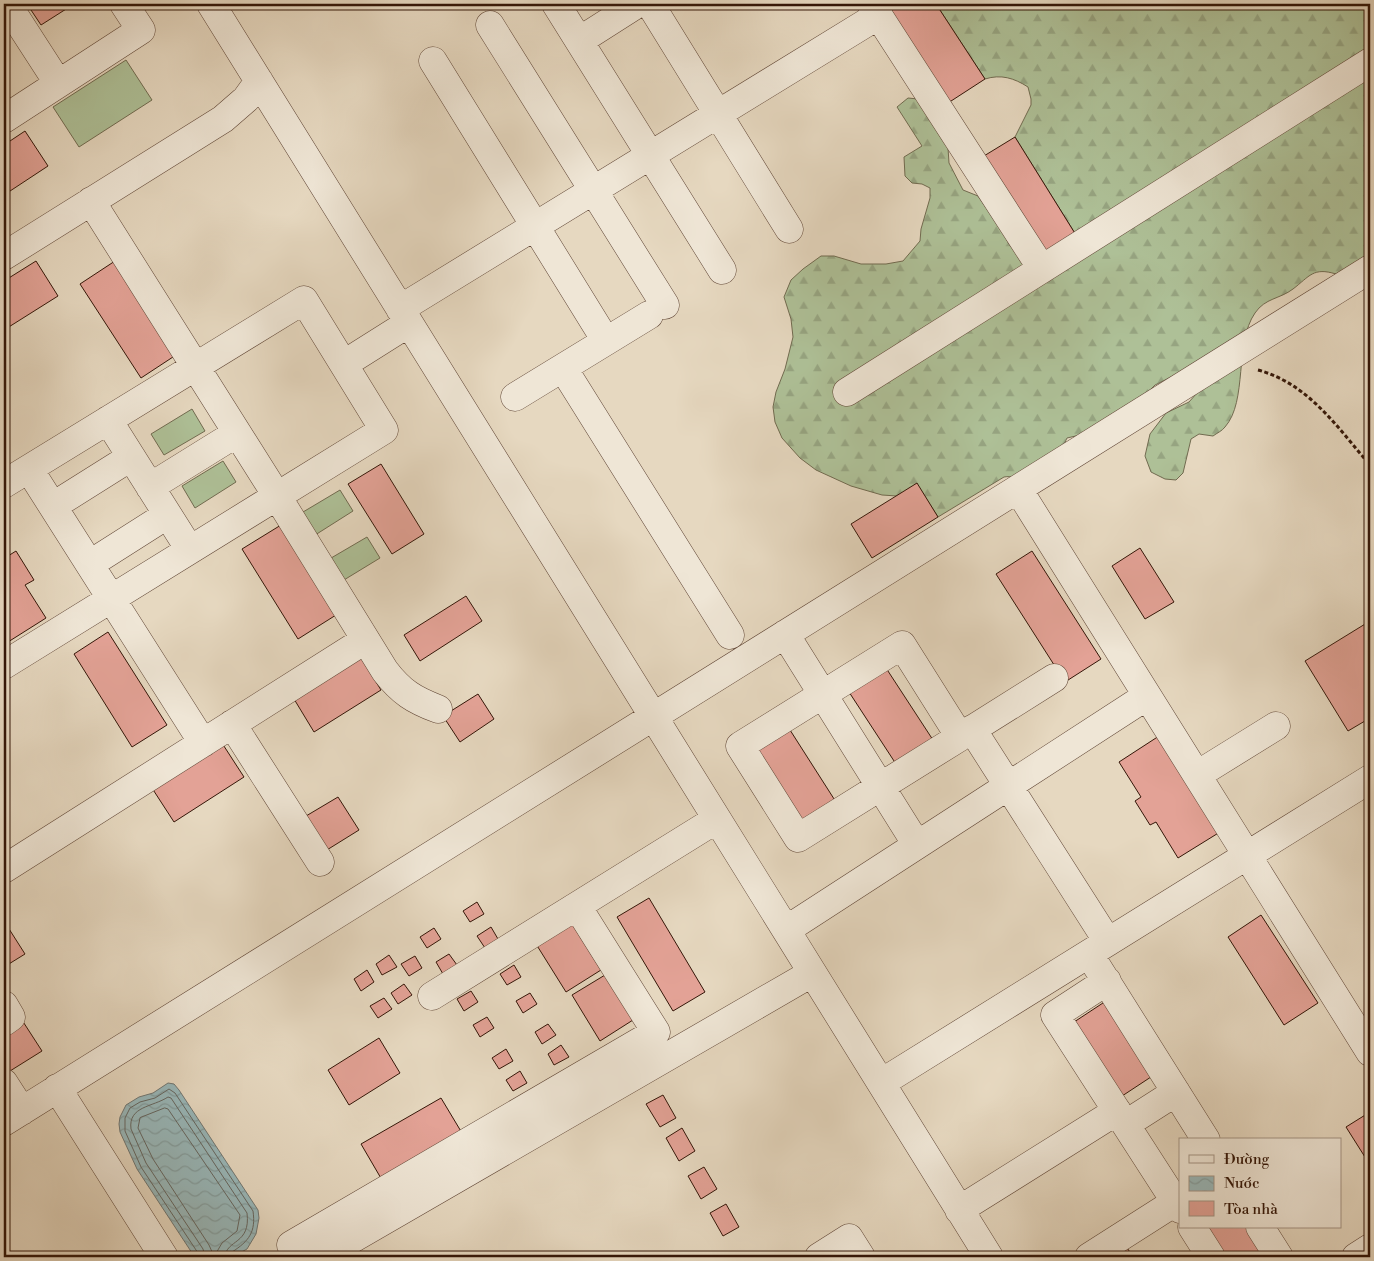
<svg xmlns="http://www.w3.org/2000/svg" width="1374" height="1261" viewBox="0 0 1374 1261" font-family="'Libre Bodoni',serif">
<defs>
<pattern id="forest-firs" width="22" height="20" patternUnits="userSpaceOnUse" patternTransform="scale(1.25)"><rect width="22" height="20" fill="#aec097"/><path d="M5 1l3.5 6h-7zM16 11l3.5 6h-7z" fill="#96a481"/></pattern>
<pattern id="water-waves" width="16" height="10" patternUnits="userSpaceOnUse" patternTransform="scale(1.25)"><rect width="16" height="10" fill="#99b8ba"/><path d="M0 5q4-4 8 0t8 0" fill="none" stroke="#849d9e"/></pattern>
</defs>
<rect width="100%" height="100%" fill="#e6d8c0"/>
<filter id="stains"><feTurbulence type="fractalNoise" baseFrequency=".004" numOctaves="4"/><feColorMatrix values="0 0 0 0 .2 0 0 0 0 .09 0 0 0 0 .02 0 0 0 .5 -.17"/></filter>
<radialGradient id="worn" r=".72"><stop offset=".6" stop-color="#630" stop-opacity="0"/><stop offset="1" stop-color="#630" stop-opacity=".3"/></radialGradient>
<path fill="url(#forest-firs)" stroke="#716b50" d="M936,4H1370V259L1336,274C1313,267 1310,276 1293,289C1280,299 1265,298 1255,313C1234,343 1248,401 1225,427C1222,431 1217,433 1213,436L1199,434L1191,439L1183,473L1176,480L1165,479L1151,472L1145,456L1150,434L1166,413L1189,402L1197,393L1175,375L1155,385L1141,399L1080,435L1067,438C1061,449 1056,482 1049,486C1040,491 1019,474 1004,477L938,517L917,484L897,496L882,495L851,486L816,470L800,458L782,438L775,422L773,407L776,392L785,369L793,337L791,319L784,297L791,280L803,269L821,256H834L861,264H886L903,261L920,241L921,229L930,198V188L922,184L912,183L905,176L904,157L922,146L897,107L908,98L918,99L948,148L949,163L963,190L978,196L1002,231L1009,244L1019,256L1076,235L1015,137L1031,105V99L1028,87C1014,78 1001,74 985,79Z"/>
<path fill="#aec097" stroke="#716b50" d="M126,60L152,100L79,147L53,107Z
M192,409L205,431L164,455L151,434Z
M223,461L236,482L195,508L182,486Z
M340,490L353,511L312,537L298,515Z
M367,537L380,558L339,583L326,561Z"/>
<path fill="url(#water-waves)" stroke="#717773" d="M168,1083L174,1084L179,1090L258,1210L259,1218L256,1234L247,1249L232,1257L194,1256L137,1169L120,1132L119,1124L120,1117L126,1105L139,1097L153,1093Z"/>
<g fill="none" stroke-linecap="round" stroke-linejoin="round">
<path stroke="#666761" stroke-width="1" d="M165,1108L168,1109L240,1215L237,1231L222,1243L215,1255L213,1254L209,1245L153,1159L138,1128L140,1118Z
M199,1257L198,1253L141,1167L125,1131V1118L130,1108L140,1102L155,1098L169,1089L175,1093L253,1211C256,1232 249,1241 232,1252L231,1257
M205,1257L203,1249L146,1163L131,1129C128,1106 153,1107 168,1097L171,1098L247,1213C251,1245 226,1239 225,1257"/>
</g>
<path fill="#e3a296" stroke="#341608" d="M27,4H74L41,25Z
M883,4H936L985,79L948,103Z
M25,131L48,166L4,195V145Z
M1015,137L1076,235L1040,257L979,159Z
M36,261L58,296L4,330V281Z
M115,261L176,355L141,378L80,284Z
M381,464L424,534L392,554L348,484Z
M917,483L938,517L872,558L851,524Z
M281,525L336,615L298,639L242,549Z
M1140,548L1174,602L1145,619L1112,566Z
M4,549L8,556L16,551L34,580L25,585L46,618L8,642L4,636Z
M1032,551L1101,659L1065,682L996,574Z
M466,596L482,621L420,661L404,635Z
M1370,621V718L1348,731L1305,661Z
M108,632L167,725L132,747L74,654Z
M358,653L381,690L314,732L291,694Z
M886,668L933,740L896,764L849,692Z
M478,694L494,719L460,742L443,716Z
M790,730L836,802L801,824L755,752Z
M1159,736L1220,832L1178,858L1156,822L1150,825L1135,801L1141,797L1119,762Z
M220,740L244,777L174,822L150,785Z
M338,797L359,830L322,853L301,819Z
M649,898L705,992L673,1011L617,917Z
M477,902L484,914L470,922L463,911Z
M1261,915L1318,1003L1284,1025L1228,937Z
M4,921L25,954L4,967Z
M571,922L601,970L566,992L536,944Z
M491,927L498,939L485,948L477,936Z
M434,928L441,939L427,948L420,937Z
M449,954L457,965L443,974L436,962Z
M389,955L397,967L382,975L376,964Z
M415,956L422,968L409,976L401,964Z
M514,965L521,977L507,985L500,974Z
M367,970L374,982L361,991L354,979Z
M605,975L633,1020L600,1041L572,995Z
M404,984L412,995L398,1004L391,993Z
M471,991L478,1002L464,1011L457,999Z
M530,993L537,1004L523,1013L516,1001Z
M384,998L392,1009L378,1018L370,1006Z
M1109,999L1157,1073L1116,1100L1068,1026Z
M20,1017L42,1051L10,1071L4,1061V1028Z
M487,1017L494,1028L480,1037L473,1025Z
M548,1024L556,1035L542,1044L535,1032Z
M379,1038L400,1073L349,1105L328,1070Z
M561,1045L569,1057L554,1065L548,1054Z
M506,1049L513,1061L499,1069L492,1058Z
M520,1071L527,1083L513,1091L506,1080Z
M663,1095L676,1118L660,1127L646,1104Z
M441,1098L462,1133L382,1180L361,1144Z
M1370,1112V1165L1346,1127Z
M682,1128L695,1151L679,1161L666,1138Z
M704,1167L717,1189L701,1199L688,1176Z
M726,1204L739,1227L723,1236L710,1213Z
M1198,1227H1255L1275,1257H1217Z
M1124,1243L1133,1257H1102Z"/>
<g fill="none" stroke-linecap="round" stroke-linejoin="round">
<defs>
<path id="minor" d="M7,4L58,83
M211,4L989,1257
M556,4L722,270
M650,4L789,229
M871,4L1042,269
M490,25L665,305
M579,41L637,4
M433,61L606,341
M4,119L141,30L124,4
M91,201L277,496L385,671C401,692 414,700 438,709
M4,256L223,119L246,99L259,81
M400,309L879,15
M344,364L409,323
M563,368L730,635
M847,392L1370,62
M515,397L649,315
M108,420L190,550
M29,469L203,743
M4,484L304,300L384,430L4,665
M150,487L237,433
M1018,489L1370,1052
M53,506L131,457
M90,564L167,515
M785,634L917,845
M902,645L960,737L798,838L740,746Z
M232,724L320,862
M972,729L1108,942
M960,737L1054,678
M1197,775L1276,726
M4,869L365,640
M786,930L1147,696
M1096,965L1206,1140
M1107,981L1055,1015L1180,1209
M432,996L717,819
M4,1005L11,1017L4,1022
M4,1083L22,1111
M881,1083L1370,779
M57,1088L164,1257
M4,1122L1370,269
M1126,1124L1176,1092
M959,1210L1117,1111
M1192,1227L1211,1257
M1260,1227L1279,1257
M291,1245L656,1032L577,906
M321,1257L812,973
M819,1257L849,1238L861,1257
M1089,1257L1180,1199
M1356,1257L1370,1248"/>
</defs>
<use href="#minor" stroke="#604636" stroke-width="29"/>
<path stroke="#341608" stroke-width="3" stroke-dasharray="4 2.5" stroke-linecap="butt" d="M1258,370C1309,384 1337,427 1370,465"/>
<use href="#minor" stroke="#efe6d6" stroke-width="28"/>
</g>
<rect width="1374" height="1261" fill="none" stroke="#e6d8c0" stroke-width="20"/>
<rect x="5" y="5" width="1364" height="1251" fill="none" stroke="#341608" stroke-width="2.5"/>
<rect x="10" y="10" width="1354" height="1241" fill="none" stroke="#341608"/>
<rect x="1179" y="1138" width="162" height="90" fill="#efe6d6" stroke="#a49384"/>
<rect x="1189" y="1155" width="25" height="8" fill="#efe6d6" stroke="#a49384"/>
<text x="1224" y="1164" font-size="15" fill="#341608">Đường</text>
<rect x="1189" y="1176" width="25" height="15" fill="url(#water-waves)" stroke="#a49384"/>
<text x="1224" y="1188" font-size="15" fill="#341608">Nước</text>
<rect x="1189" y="1201" width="25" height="15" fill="#e3a296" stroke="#a49384"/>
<text x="1224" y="1214" font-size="15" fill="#341608">Tòa nhà</text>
<rect width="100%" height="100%" filter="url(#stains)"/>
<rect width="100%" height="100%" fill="url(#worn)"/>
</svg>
